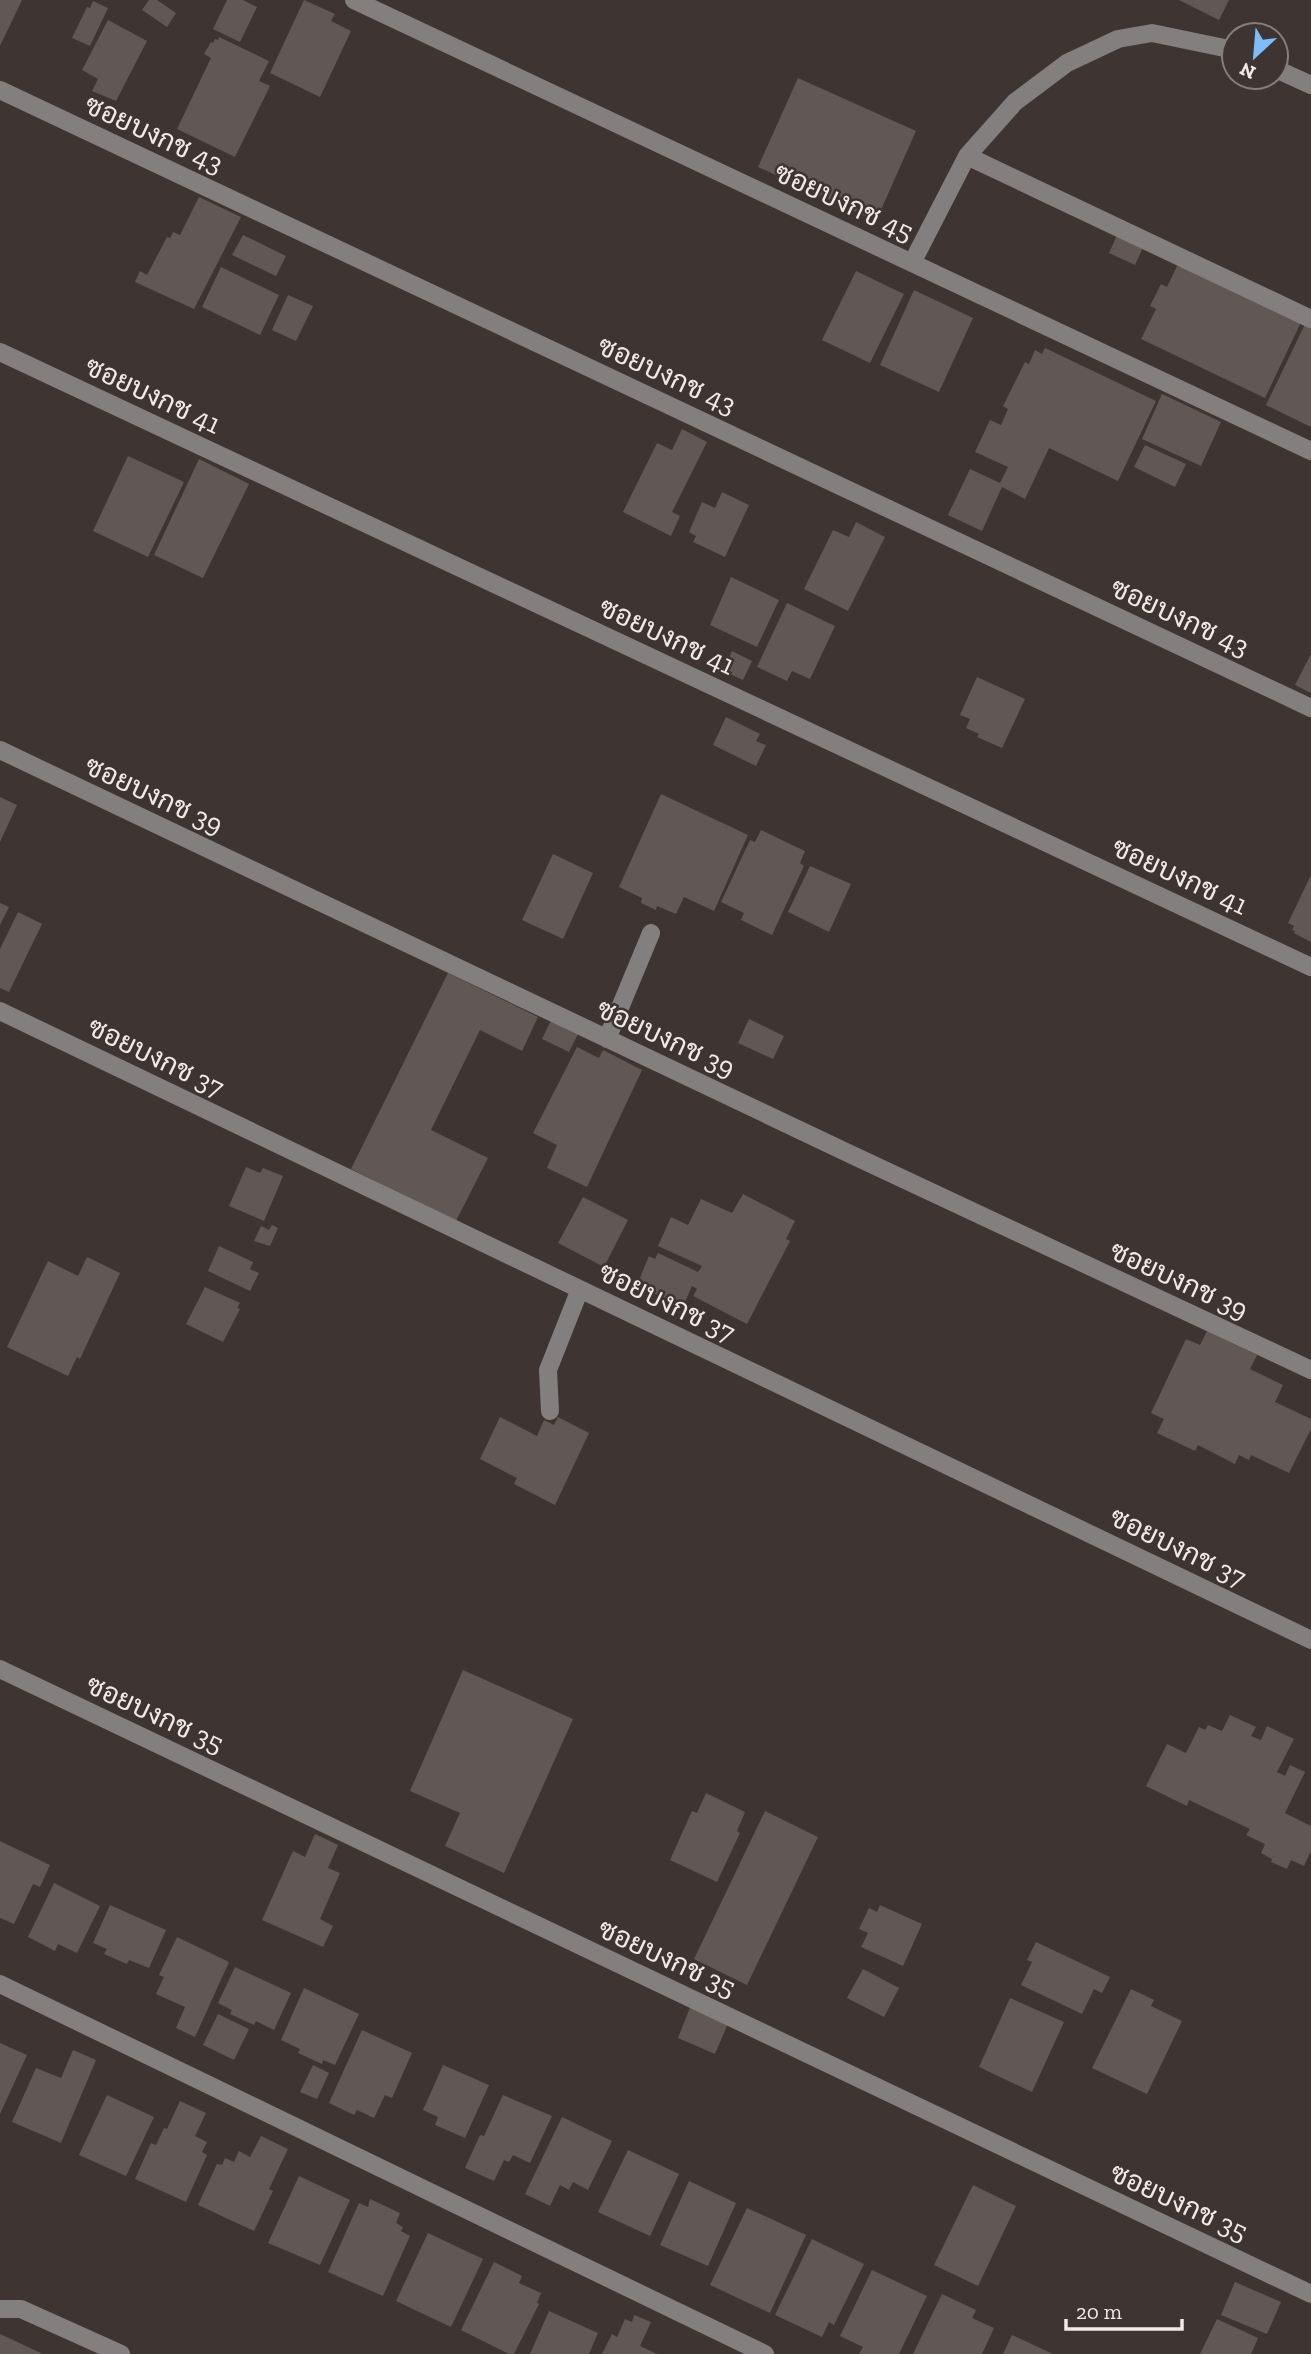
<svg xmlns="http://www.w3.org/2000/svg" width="1311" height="2354" viewBox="0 0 1311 2354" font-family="'Zilla Slab',Sarabun,serif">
<rect width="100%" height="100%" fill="#3e3533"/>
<path fill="#615855" d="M0,0H22L0,46Z
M149,0H157L176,13L167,27L142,10Z
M227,0H243L257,7L240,42L213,29Z
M304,0L335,14L331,21L351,31L320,97L270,73Z
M1179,0H1229L1219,20Z
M93,1L108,8L90,46L72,38L87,7L90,8Z
M108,20L147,41L116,101L92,91L98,79L82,70Z
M219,37L269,61L259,81L270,86L235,157L177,129L211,58L204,54L211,42L213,43L215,39L218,40Z
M798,78L916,131L876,221L758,167Z
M199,197L241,217L194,309L135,282L140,271L147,275L167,237L170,238L173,232L180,235Z
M1119,231L1145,243L1135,265L1109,253Z
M243,235L286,256L276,276L232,255Z
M1180,260L1303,318L1265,398L1141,339L1156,309L1150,306L1161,284L1167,287Z
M221,267L279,295L260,335L202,307Z
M856,271L904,294L870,363L822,340Z
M914,290L973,318L939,392L880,365Z
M288,295L313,306L296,341L272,330Z
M1306,322L1311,324V427L1266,405Z
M1045,348L1156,401L1118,481L1049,448L1025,499L1002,487L982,531L948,515L970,469L1000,483L1008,467L975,452L990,420L1001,425L1008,409L1003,406L1025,362L1029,364L1035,350L1042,354Z
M1162,394L1221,422L1201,466L1142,439Z
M682,429L707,442L672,512L680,516L671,536L623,512L657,443L672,450Z
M1145,445L1186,464L1175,487L1134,467Z
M128,456L184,482L148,557L93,531Z
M199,459L249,484L203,578L154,555Z
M722,492L749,505L725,557L693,542L696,536L689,532L702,502L715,508Z
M856,522L885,537L848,611L804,589L833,530L849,537Z
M731,577L779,600L757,647L710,625Z
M787,603L835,626L810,679L792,671L787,681L757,667Z
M732,651L752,661L743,680L723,671Z
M1311,654V693L1295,685Z
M977,677L1025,699L1002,748L977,737L979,734L966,728L970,719L960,715Z
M726,717L760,734L756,741L766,745L756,766L713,745Z
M661,794L748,835L714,911L684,897L676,914L657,906L656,910L641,903L642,898L619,887Z
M0,797L17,805L0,842Z
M761,830L805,851L800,863L804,866L772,935L741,920L744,913L721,902L750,840L755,842Z
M553,854L593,873L563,939L522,920Z
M810,866L851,884L829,932L788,912Z
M1311,875V942L1294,933L1295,931L1292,930L1294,926L1288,923Z
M0,903L9,907L0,925Z
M18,912L42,924L9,992L0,988V949Z
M448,973L538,1017L522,1051L480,1030L431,1130L488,1158L456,1221L351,1169Z
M552,1018L579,1032L569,1052L542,1039Z
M749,1019L784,1036L773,1059L738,1043Z
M577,1047L599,1058L603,1050L642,1070L587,1187L547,1168L557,1145L533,1133Z
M246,1167L260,1173L263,1168L283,1176L264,1221L229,1206Z
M743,1194L795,1221L786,1239L790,1241L747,1324L693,1296L697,1289L692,1286L683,1306L644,1289L646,1283L639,1280L649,1256L655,1259L658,1253L698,1272L702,1266L658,1246L671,1217L688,1225L701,1199L732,1213Z
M583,1197L628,1220L604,1267L558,1243Z
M272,1225L278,1228L270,1246L254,1241L261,1226L269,1230Z
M219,1246L253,1262L250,1269L259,1273L250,1291L208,1271Z
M87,1257L120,1273L80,1359L77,1357L68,1376L7,1347L48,1261L78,1276Z
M205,1287L240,1303L237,1308L240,1309L223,1342L186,1324Z
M1207,1331L1257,1355L1250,1369L1283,1385L1275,1402L1311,1419V1429L1289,1473L1251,1455L1249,1460L1239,1455L1235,1464L1198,1445L1195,1451L1157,1433L1164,1419L1151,1413L1186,1339L1200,1345Z
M500,1417L537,1436L544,1420L554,1425L558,1417L589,1433L555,1505L514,1484L517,1478L480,1459Z
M463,1670L573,1719L504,1873L445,1846L460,1813L410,1791Z
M1230,1715L1256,1727L1251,1736L1261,1740L1267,1726L1294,1739L1277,1772L1285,1776L1290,1765L1305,1772L1285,1813L1311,1826V1851L1304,1866L1291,1860L1287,1869L1271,1862L1272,1859L1261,1853L1265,1844L1246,1835L1250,1829L1189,1800L1187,1806L1146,1786L1167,1744L1186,1753L1199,1727L1205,1730L1208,1725L1222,1731Z
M706,1793L745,1812L737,1831L740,1833L717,1882L670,1860L692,1811L697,1813Z
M765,1811L818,1837L747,1985L694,1959Z
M315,1834L338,1845L328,1868L340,1873L320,1919L333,1926L323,1947L262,1920L293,1851L305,1857Z
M0,1841L50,1865L40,1887L33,1884L14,1924L0,1918Z
M54,1883L100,1906L77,1953L58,1944L55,1951L28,1937Z
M110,1905L166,1930L149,1968L129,1960L127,1964L104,1954L107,1949L93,1943Z
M880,1905L922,1924L903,1966L861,1947L868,1933L859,1929L869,1908L877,1912Z
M177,1937L229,1962L195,2037L176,2028L185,2007L156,1994L164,1977L159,1975Z
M1036,1942L1110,1977L1102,1993L1094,1989L1082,2014L1021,1985L1032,1962L1027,1960Z
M235,1967L291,1993L274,2030L256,2021L254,2025L230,2014L232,2010L218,2003Z
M863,1969L899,1988L884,2017L847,1998Z
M304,1988L359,2014L335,2065L323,2060L322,2064L298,2053L300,2049L281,2040Z
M1131,1989L1154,2000L1151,2006L1182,2021L1147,2094L1092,2068Z
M1010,1998L1064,2022L1032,2092L979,2067Z
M691,2005L729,2021L715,2054L678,2038Z
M218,2014L249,2029L234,2060L203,2045Z
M362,2030L412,2053L392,2098L385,2095L374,2118L357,2110L354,2115L329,2103Z
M0,2043L27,2055L0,2114Z
M73,2050L96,2060L61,2143L12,2122L36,2068L61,2078Z
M313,2065L329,2073L317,2099L300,2092Z
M443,2065L489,2085L465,2138L435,2125L438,2117L423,2110Z
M107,2095L154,2117L126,2176L79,2155Z
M503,2095L552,2116L530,2163L513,2155L509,2162L504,2160L494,2181L465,2168L480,2135L484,2136Z
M180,2101L206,2113L195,2136L207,2142L202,2152L207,2155L186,2202L135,2179L151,2143L156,2145L164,2128L167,2129Z
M562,2117L612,2141L588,2190L573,2182L569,2190L560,2185L550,2206L525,2194Z
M261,2136L288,2149L269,2189L273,2191L254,2231L198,2205L217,2164L222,2165L225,2158L234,2162L239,2151L250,2157Z
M628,2150L679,2174L650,2236L598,2212Z
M299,2176L350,2200L320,2265L268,2243Z
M689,2181L736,2203L708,2266L660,2245Z
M973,2185L1016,2206L978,2286L934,2265Z
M370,2199L400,2213L396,2223L403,2227L401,2231L410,2236L383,2296L328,2272L359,2203L368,2207Z
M747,2208L806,2235L770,2313L710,2285Z
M428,2233L483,2259L451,2327L396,2301Z
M812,2239L864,2264L834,2325L829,2322L822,2337L775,2315Z
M494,2262L522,2276L519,2283L541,2293L537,2303L539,2304L514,2354H509L461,2330Z
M872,2270L927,2296L899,2354H859L863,2347L840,2336Z
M1235,2282L1281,2302L1267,2334L1221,2315Z
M942,2294L976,2310L972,2318L994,2328L982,2354H913Z
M549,2311L598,2333L589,2354H530Z
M634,2315L651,2322L640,2346L657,2354H602L612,2334L617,2337L625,2319L632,2322Z
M1217,2319L1258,2338L1251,2354H1200Z
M0,2334L43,2354H0Z
M1012,2335L1053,2354H1003Z"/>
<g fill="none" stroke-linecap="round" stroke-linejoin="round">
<path stroke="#837f7e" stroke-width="18" d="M354,0L1311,451
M1276,69L1311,85
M0,90L1311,708
M967,156L1311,319
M912,263L967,156L1015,102L1067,63L1118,39L1152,33L1234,50
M0,352L1311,967
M0,750L850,1154L1311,1370
M0,1011L1311,1640
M607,1039L651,933
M550,1411L548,1370L580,1289
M0,1669L1311,2294
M0,1984L765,2354
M0,2309H21L121,2354"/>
</g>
<g text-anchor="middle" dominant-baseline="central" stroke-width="5" stroke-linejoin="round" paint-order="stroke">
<g font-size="28" fill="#f0ebe9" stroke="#3e3533">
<text transform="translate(154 134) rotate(25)">ซอยบงกช 43</text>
<text transform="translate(844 202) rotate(25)">ซอยบงกช 45</text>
<text transform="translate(667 375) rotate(25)">ซอยบงกช 43</text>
<text transform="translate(153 395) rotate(25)">ซอยบงกช 41</text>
<text transform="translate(1180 617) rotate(25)">ซอยบงกช 43</text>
<text transform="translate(667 636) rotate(25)">ซอยบงกช 41</text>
<text transform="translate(154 795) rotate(25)">ซอยบงกช 39</text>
<text transform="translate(1180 876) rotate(25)">ซอยบงกช 41</text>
<text transform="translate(666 1038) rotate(25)">ซอยบงกช 39</text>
<text transform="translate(156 1057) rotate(26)">ซอยบงกช 37</text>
<text transform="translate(1179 1280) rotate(25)">ซอยบงกช 39</text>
<text transform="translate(667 1302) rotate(26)">ซอยบงกช 37</text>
<text transform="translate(1178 1547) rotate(26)">ซอยบงกช 37</text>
<text transform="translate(155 1714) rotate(25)">ซอยบงกช 35</text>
<text transform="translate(667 1958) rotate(25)">ซอยบงกช 35</text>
<text transform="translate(1179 2202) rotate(25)">ซอยบงกช 35</text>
</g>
</g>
<g transform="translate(1255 56) rotate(206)"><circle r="33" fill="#3e3533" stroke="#857e7c" stroke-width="2"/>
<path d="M0-5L12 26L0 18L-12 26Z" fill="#7dbef9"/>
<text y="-10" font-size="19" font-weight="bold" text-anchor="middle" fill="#f0ebe9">N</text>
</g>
<path d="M1066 2319v10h116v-10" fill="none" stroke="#f0ebe9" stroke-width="3.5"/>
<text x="1076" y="2319" font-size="21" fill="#f0ebe9" stroke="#3e3533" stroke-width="5" paint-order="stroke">20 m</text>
</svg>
